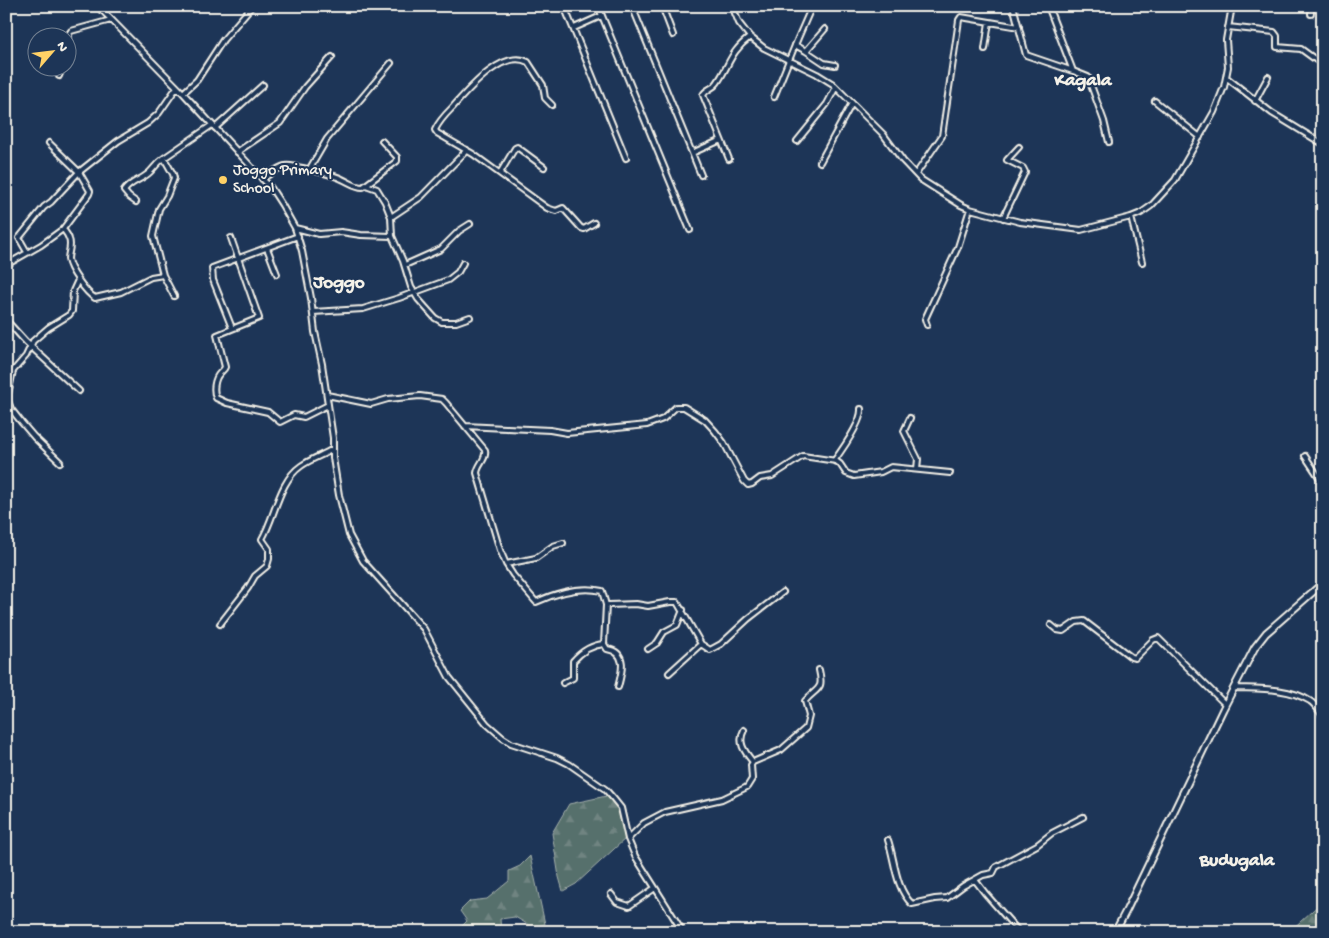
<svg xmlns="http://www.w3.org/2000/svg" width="1329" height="938" viewBox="0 0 1329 938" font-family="'Gochi Hand',sans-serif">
<defs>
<pattern id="forest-firs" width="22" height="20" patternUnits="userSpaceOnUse" patternTransform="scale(1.25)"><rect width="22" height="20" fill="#566f6c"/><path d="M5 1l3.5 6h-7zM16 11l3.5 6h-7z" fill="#6f8481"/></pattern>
</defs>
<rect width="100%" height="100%" fill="#1d3557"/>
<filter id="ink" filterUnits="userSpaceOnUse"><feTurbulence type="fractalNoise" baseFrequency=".02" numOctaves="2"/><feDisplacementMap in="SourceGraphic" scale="10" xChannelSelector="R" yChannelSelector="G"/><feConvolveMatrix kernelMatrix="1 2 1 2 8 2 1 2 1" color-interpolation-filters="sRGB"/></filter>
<g filter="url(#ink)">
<path fill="url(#forest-firs)" stroke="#a5b0aa" d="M611,795L619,809L626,838L576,884L563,891L559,877L552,833L569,804Z
M530,856L545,924L534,928L515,917L500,919L501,932H464L461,927L467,921L460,911L470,901L487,899L509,881V871L520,866Z
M1323,901V932H1289Z"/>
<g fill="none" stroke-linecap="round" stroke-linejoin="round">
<defs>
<path id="street" d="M98,6L183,93L271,188L282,205L295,228L302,251L311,298L315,332L322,364L333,438V458L339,495L349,535L363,561L424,629L449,677L487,724L503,738L511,743L557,758L569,764L605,789L613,798L621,808L628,839L635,856L683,932
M564,6L626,158
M598,6L690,230
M632,6L701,175
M662,6L673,35
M732,6L739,23L750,37L764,48L817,74L833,84L883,134L903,161L920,179L961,205L970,209L1020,222L1081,230L1131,217L1141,213L1151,206L1175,180L1214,112L1224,87L1228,67L1226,40L1232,6
M1048,6L1073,71L1088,77L1104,121L1109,142
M1014,9L1026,55L1073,71
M101,10L108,6
M1311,14V6
M1228,27L1274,32L1277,36V47L1301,49L1323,65
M574,28L601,16
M795,45L806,51L825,29
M985,49L989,22
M806,51L824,63L835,65
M68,55L69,34L71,31L111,20
M59,76L62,68
M1227,78L1272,113L1323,144
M183,93L197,80L223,40L252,6
M774,97L798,38L812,6
M1155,101L1200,137
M1255,101L1268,77
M552,105L545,98L543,85L528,62C503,48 467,91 452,108C446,114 439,121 435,130L437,133L473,154L547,208L556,211L563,208L581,228L584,229L594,223
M215,128L263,85
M797,141L827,104L836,87
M237,152L280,123L305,87L332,57
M692,153L721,140
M729,159L703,95C706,89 713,89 717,83C730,64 730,52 750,37
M820,162L852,103
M309,170L327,139L391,63
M500,173L515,148L517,147L544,167
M916,174L942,136L959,20L961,17L1019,27
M262,179C270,175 276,168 285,166C290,164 335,175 342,179C349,182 355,187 363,187L397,161V157L382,141
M366,185L377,189L385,202L391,217L392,236L403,261L411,287L418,299L435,318L442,322H456L470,317
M136,202L129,197L124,191C131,181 142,180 150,172C155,167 158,162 164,158
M391,217L421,197L467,150
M1131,217L1142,262
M1003,218L1025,172L1023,168L1007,160L1019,147
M295,228L319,234L341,232L361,235L392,236
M231,238L259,318L217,335L225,367C224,370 222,371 220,373C214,379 213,391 216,398L227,403L268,412L280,422L294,415L304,417L328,405
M267,248L277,274
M27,252L19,238L44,207L51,202L79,172L49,143
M6,265L41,245L63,229
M405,265L441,249L459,231L470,224
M163,275L151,277L121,292L95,298C86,293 69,269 68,259C68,252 72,246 69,239C68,235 65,232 63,229L89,194L90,191L79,172L118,141L148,123L159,113L177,87
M174,296L163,275L153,236L159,209L167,196L174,178L173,174L164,158L212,125
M313,312L363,309L399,298L448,280L458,272L463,263
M6,320L26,342L79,391
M927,325L925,319L958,247L970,209
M232,328L213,280L212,268L298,236
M327,395L371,404L388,399L420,396L442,399L446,403L485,450C487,459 478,464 477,473L500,550L506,564L513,575L536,602C556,593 580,586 602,591L606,605H609L636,604L648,606L670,602H677L701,644L710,650L721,644L748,619L783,592
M910,418L904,431L918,459L917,469
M465,426L550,430L567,433L647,425L663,419L676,407H684L705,420L715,431L724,443L744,481L748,485L752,484L760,478L772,476L803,456L836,461L840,464L846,473L854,476L881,472L891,467L950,473
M1305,456L1323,483
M834,461C842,450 862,422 861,409
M60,462L34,437L22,423L11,409L8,401V394L13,371L26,356L33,341L48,328L69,315L72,311L73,291L78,280
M506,564L536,558L553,546L563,543
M606,605L604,644L607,649C628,652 622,672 618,687
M220,624L248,588L255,576L267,566L269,559V549L262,539C275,517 279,481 301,466C311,459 323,455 333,449
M1051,625L1057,630L1063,631L1076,622L1084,621L1131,657L1135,658L1153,640L1158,638L1225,704
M648,649L657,643L664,632L677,625L683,610
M669,673L701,644
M563,683L573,678V661C581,652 591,645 604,644
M1234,688C1259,689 1288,687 1310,701C1315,704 1319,711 1323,716
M744,730C737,743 745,752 753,762
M628,839L644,823L665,812L722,799L747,787L752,779L751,765L753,762L781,750L806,728L809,716L805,701C817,687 824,691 819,670
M888,840C895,860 895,888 912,904L935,899L947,898L963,886L983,875L993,873L996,867L1037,845L1052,833L1083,817
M975,880L985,893L1019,932
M611,894L617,902L629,906L655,888"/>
<path id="secondary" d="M1115,932L1127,909L1223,709L1255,647L1266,633L1323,583"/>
</defs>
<use href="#street" stroke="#f4f1e8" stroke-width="8"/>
<use href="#secondary" stroke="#f4f1e8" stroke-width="9"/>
<use href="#street" stroke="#1d3557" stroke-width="4"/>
<use href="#secondary" stroke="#1d3557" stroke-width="5"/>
</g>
</g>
<circle fill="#ffd166" stroke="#1d3557" stroke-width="2" cx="223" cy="180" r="5"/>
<g text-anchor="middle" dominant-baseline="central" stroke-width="4" stroke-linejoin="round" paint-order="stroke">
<g font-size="16" fill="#f4f1e8" stroke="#1d3557" text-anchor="start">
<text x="233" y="171">Joggo Primary<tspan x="233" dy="18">School</tspan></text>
</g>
<g font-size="19" font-weight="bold" fill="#f4f1e8" stroke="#1d3557">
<text x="1083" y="81">Kagala</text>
<text x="339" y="283">Joggo</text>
<text x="1237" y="861">Budugala</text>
</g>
</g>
<rect width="1329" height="938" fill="none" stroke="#1d3557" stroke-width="25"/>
<rect x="12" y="12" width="1304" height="913" fill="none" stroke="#f4f1e8" stroke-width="2" filter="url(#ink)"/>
<g transform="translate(52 52) rotate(62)"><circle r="24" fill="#1d3557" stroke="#738091"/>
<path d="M0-4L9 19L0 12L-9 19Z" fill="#ffd166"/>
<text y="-8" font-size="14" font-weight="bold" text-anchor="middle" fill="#f4f1e8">N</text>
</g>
</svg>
